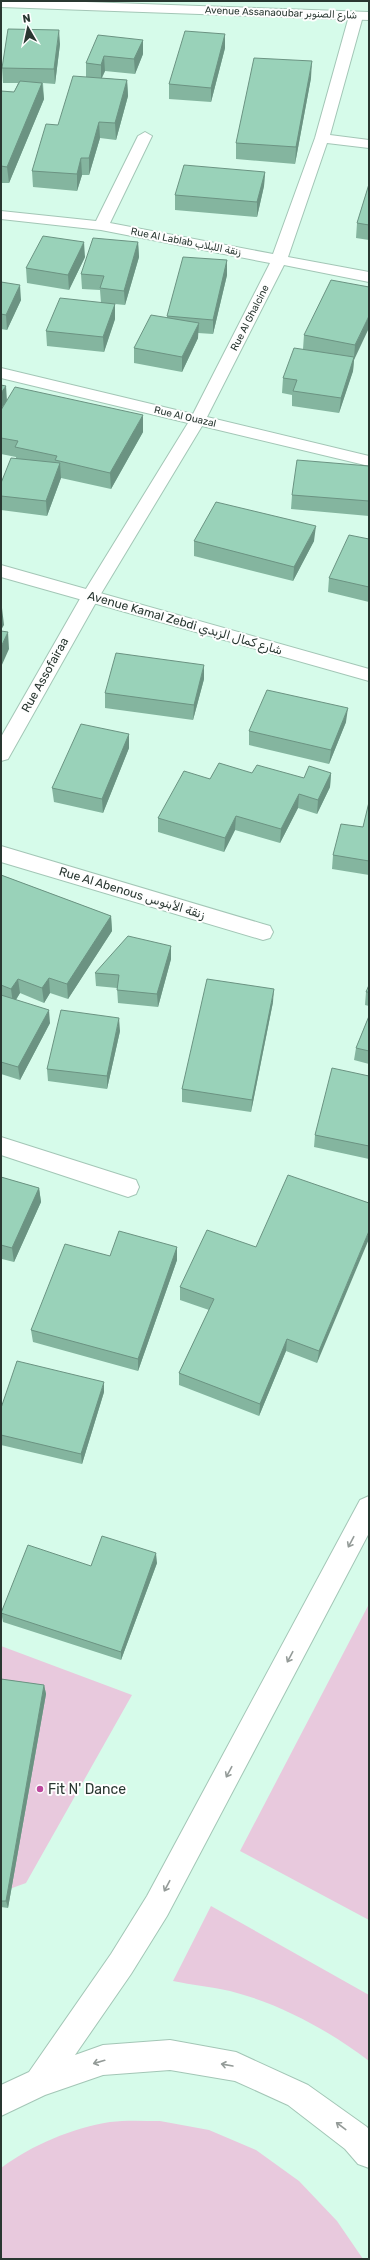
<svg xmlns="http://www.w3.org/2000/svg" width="370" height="2260" viewBox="0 0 370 2260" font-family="Rubik,Cairo,sans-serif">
<rect width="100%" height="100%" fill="#d6fbea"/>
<path fill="#e8c9dd" d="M369,1604V1920L240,1851Z
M1,1646L132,1695L26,1883L1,1892Z
M211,1906L369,1995V2061C328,2030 281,2004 230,1991C212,1987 192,1985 173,1981Z
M160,2121L209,2130L256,2150L299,2181L337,2221L363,2259H1V2168C32,2145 72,2128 110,2122C126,2120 143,2121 160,2121Z"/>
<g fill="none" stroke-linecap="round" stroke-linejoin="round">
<defs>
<path id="street" d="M356,12L363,16L330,135L369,140V148L327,143L288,257L369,272V282L284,265L207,417L369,456V466L202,426L99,597L8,759L1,761V737L81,597L188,423L1,378V368L193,414L270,263L101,230L1,219V211L96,221L138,136L145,132L152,136L110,223L273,254L315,138L349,16Z
M1,846L263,924L270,926L273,932L270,938L263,940L1,862Z
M1,1137L136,1180L139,1187L136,1194L128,1197L1,1155Z"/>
<path id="secondary" d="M1,1H57L369,12V20L1,7Z
M1,565L369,669V681L1,577Z"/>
<path id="primary" d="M369,1496V1533L167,1916L131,1974L75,2055L103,2045L170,2040L236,2052L308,2085L367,2127L369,2130V2168L358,2164L345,2149L288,2105L235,2081L170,2070L103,2075L45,2095L1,2116V2085L29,2072L111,1954L147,1896L360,1500Z"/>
</defs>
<use href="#street" stroke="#a3c6b6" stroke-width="2"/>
<use href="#secondary" stroke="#a3c6b6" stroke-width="2"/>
<use href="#primary" stroke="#a3c6b6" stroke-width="2"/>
<use href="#street" fill="#fff" fill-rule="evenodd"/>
<use href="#secondary" fill="#fff" fill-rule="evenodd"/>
<use href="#primary" fill="#fff" fill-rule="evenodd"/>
</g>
<path fill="#84b59f" d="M225,34V48L211,102L169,99V84Z
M143,40V54L135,74L105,71L102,78L127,80L128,96L116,140L100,138L89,175H82L77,191L33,187L32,171L86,77V63Z
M60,44L55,84L43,83L44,99L9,183H1V91L14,92L18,83H3L2,68Z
M311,78L295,164L236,159V143Z
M265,172L264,186L257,217L175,210V195Z
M369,184V240L356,238L357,223Z
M138,242L139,257L125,305L115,304V319L104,352L47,346L46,331L101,303L100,290L82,289L81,274Z
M85,257L69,290L27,283L26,268Z
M227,260V275L213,334L198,333V338L182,372L134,363V348L167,318V316Z
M1,282L21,300L7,330L1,329Z
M369,287L354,360L353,371L339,413L292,406V395L282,393L283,378L303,349L304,335Z
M7,400L143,432L111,489L61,478L47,516L1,510V483L16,458V457L1,454V410Z
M369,466V516L291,509L292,495Z
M369,539V602L328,592L329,578Z
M194,541H314L293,581L194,556Z
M204,679L193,720L105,708V693Z
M346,722L329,764L249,745V731Z
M129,734V748L103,813L54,802L52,788Z
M252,773L304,778L331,773L330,787L317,814L298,808L280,843L235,830L224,852L158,832V818L210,779Z
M369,802V875L332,869L333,855L363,827Z
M1,875L111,916L112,931L68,999L50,993L44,1003L20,993L16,1000L50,1023L20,1080L1,1074Z
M171,946V959L158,1007L118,1003L117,988L96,986L95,973Z
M369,985V1006L365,1005L366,992Z
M273,1002L251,1112L182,1102V1089Z
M369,1016V1064L354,1060L356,1048Z
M120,1031L107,1089L48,1081L47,1069Z
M369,1076V1159L314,1147L315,1135Z
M1,1177L39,1188L41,1202L14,1262L2,1259L1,1262Z
M369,1203L317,1363L286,1351L259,1416L179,1385V1373L209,1310L180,1300V1287Z
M177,1247V1260L138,1371L33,1342L31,1330L110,1256Z
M104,1392L82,1464L1,1445V1408Z
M157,1563L121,1660L3,1622L1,1612L91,1566Z
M1,1679L44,1685L46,1694L8,1908L1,1907Z"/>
<path fill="#6b9382" d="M59,30L60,44L55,84L54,69Z
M225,34V48L211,102V88Z
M143,40V54L135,74L134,59Z
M104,56L105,71L101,79V65Z
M312,61L311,78L295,164L296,147Z
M127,80L128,96L116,140L115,123Z
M42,83L44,99L9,183L7,167Z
M99,122L100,138L89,175V158Z
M81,158L82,175L77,191V174Z
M265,172L264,186L257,217V202Z
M84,242L85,257L69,290L68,275Z
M138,242L139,257L125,305L124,291Z
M227,260V275L213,334V320Z
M20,285L21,300L7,330L6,315Z
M115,304V319L104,352L103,337Z
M369,316V328L354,360L353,371L339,413L341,398L354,357L355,345Z
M199,323L198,338L182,372V357Z
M6,386L7,401L1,409V393Z
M143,415V432L111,489L110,473Z
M60,463L61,478L47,516L46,501Z
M316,526L314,541L293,581L294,567Z
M2,608L4,625L1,630V610Z
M8,632L9,649L1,667V647Z
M204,665V679L193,720L194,705Z
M348,708L346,722L329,764L331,750Z
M129,734V748L103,813L102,799Z
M331,773L330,787L317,814L318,800Z
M299,794L298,808L280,843L281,829Z
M236,816L235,830L224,852L225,838Z
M111,916L112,931L68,999L67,984Z
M171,946V959L158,1007L157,994Z
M49,978L50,993L44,1003L42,988Z
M18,979L20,993L13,1004L11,989Z
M274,989L273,1002L251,1112L252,1100Z
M49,1010L50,1023L20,1080L18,1067Z
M119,1018L120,1031L107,1089V1076Z
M39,1188L41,1202L14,1262L12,1248Z
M369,1231V1239L317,1363L319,1351Z
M177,1247V1260L138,1371V1359Z
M1,1250L2,1259L1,1262Z
M287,1339L286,1351L259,1416L260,1404Z
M104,1382V1392L82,1464L81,1454Z
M156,1553L157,1563L121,1660V1652Z
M44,1685L46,1694L8,1908L6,1901Z"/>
<path fill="#99d2b9" stroke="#6b9382" d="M8,29L59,30L54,69L2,68Z
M185,31L225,34L211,88L169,84Z
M98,35L143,40L134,59L104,56L101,65L86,63Z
M254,58L312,61L296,147L236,143Z
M73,76L127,80L115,123L99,122L89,158H81L77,174L32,171L46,124L58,125Z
M20,81L42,83L7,167L1,166V91L14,92Z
M184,165L265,172L257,202L175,195Z
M369,184V225L357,223Z
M43,236L84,242L68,275L26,268Z
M93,238L138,242L124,291L100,288L104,276L81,274Z
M183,257L227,260L213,320L167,316Z
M331,280L369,287V316L355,345L304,335Z
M1,282L20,285L6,315L1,314Z
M60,298L115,304L103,337L46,331Z
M151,315L199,323L182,357L134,348Z
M294,348L354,357L341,398L293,391L297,380L283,378Z
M1,385L6,386L1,393Z
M15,387L143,415L110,473L55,460L57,456L15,447L18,441L1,438V410Z
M11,458L60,463L46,501L1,496V483Z
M297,460L369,466V501L292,495Z
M216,502L316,526L294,567L194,541Z
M349,535L369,539V587L329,578Z
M1,631L8,632L1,647Z
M116,653L204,665L194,705L105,693Z
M267,690L348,708L331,750L249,731Z
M81,724L129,734L102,799L52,788Z
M219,763L252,773L257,765L304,778L309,766L331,773L318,800L299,794L281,829L236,816L225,838L158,818L184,771L210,779Z
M369,802V861L333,855L341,824L363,827Z
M1,875L111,916L67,984L49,978L42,988L18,979L11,989L1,985Z
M128,936L171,946L157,994L117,990L119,975L95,973Z
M207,979L274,989L252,1100L182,1089Z
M369,985V992H366Z
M1,995L49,1010L18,1067L1,1062Z
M61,1010L119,1018L107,1076L47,1069Z
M369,1016V1051L356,1048Z
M332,1068L369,1076V1146L315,1135Z
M288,1175L369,1203V1231L319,1351L287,1339L260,1404L179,1373L214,1299L180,1287L207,1230L256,1247Z
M1,1177L39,1188L12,1248L1,1245Z
M119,1231L177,1247L138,1359L31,1330L65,1244L110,1256Z
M17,1361L104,1382L81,1454L1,1435V1408Z
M102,1536L156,1553L121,1652L1,1613L28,1545L91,1566Z
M1,1679L44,1685L6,1901H1Z"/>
<defs><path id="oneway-shaft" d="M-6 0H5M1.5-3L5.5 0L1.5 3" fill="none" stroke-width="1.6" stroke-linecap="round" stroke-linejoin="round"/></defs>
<g stroke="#949b98">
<use href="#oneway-shaft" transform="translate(351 1542) rotate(118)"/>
<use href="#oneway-shaft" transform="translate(290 1657) rotate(118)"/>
<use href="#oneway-shaft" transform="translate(229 1772) rotate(118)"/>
<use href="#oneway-shaft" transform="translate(167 1886) rotate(118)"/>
<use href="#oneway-shaft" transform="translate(99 2062) rotate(164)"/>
<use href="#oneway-shaft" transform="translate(227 2065) rotate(-170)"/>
<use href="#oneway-shaft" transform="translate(341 2126) rotate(-143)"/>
</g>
<circle fill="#be489e" stroke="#fefefe" stroke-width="1.5" cx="40" cy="1789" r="4"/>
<g text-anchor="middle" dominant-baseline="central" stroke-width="4" stroke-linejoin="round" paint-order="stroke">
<g font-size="10" fill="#293731" stroke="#fefefe">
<text transform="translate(281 13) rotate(2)">Avenue Assanaoubar شارع الصنوبر</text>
<text transform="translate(186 242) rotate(11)">Rue Al Lablab زنقة اللبلاب</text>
<text transform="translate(250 318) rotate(-63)">Rue Al Ghalcine</text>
<text transform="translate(185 417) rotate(13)">Rue Al Ouazal</text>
</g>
<g font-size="12" fill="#293731" stroke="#fefefe">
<text transform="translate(185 623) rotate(16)">Avenue Kamal Zebdi شارع كمال الزبدي</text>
<text transform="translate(45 675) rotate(-61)">Rue Assofairaa</text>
<text transform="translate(132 893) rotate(17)">Rue Al Abenous زنقة الأبنوس</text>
</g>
<g font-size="14" fill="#293731" stroke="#fefefe" text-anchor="start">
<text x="48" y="1789">Fit N' Dance</text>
</g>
</g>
<rect width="370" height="2260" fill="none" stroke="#293731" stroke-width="4"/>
<g transform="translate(28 28) rotate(351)" stroke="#fefefe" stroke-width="3" paint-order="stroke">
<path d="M0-3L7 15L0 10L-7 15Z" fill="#293731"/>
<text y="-6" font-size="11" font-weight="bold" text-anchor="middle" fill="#293731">N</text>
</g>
</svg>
